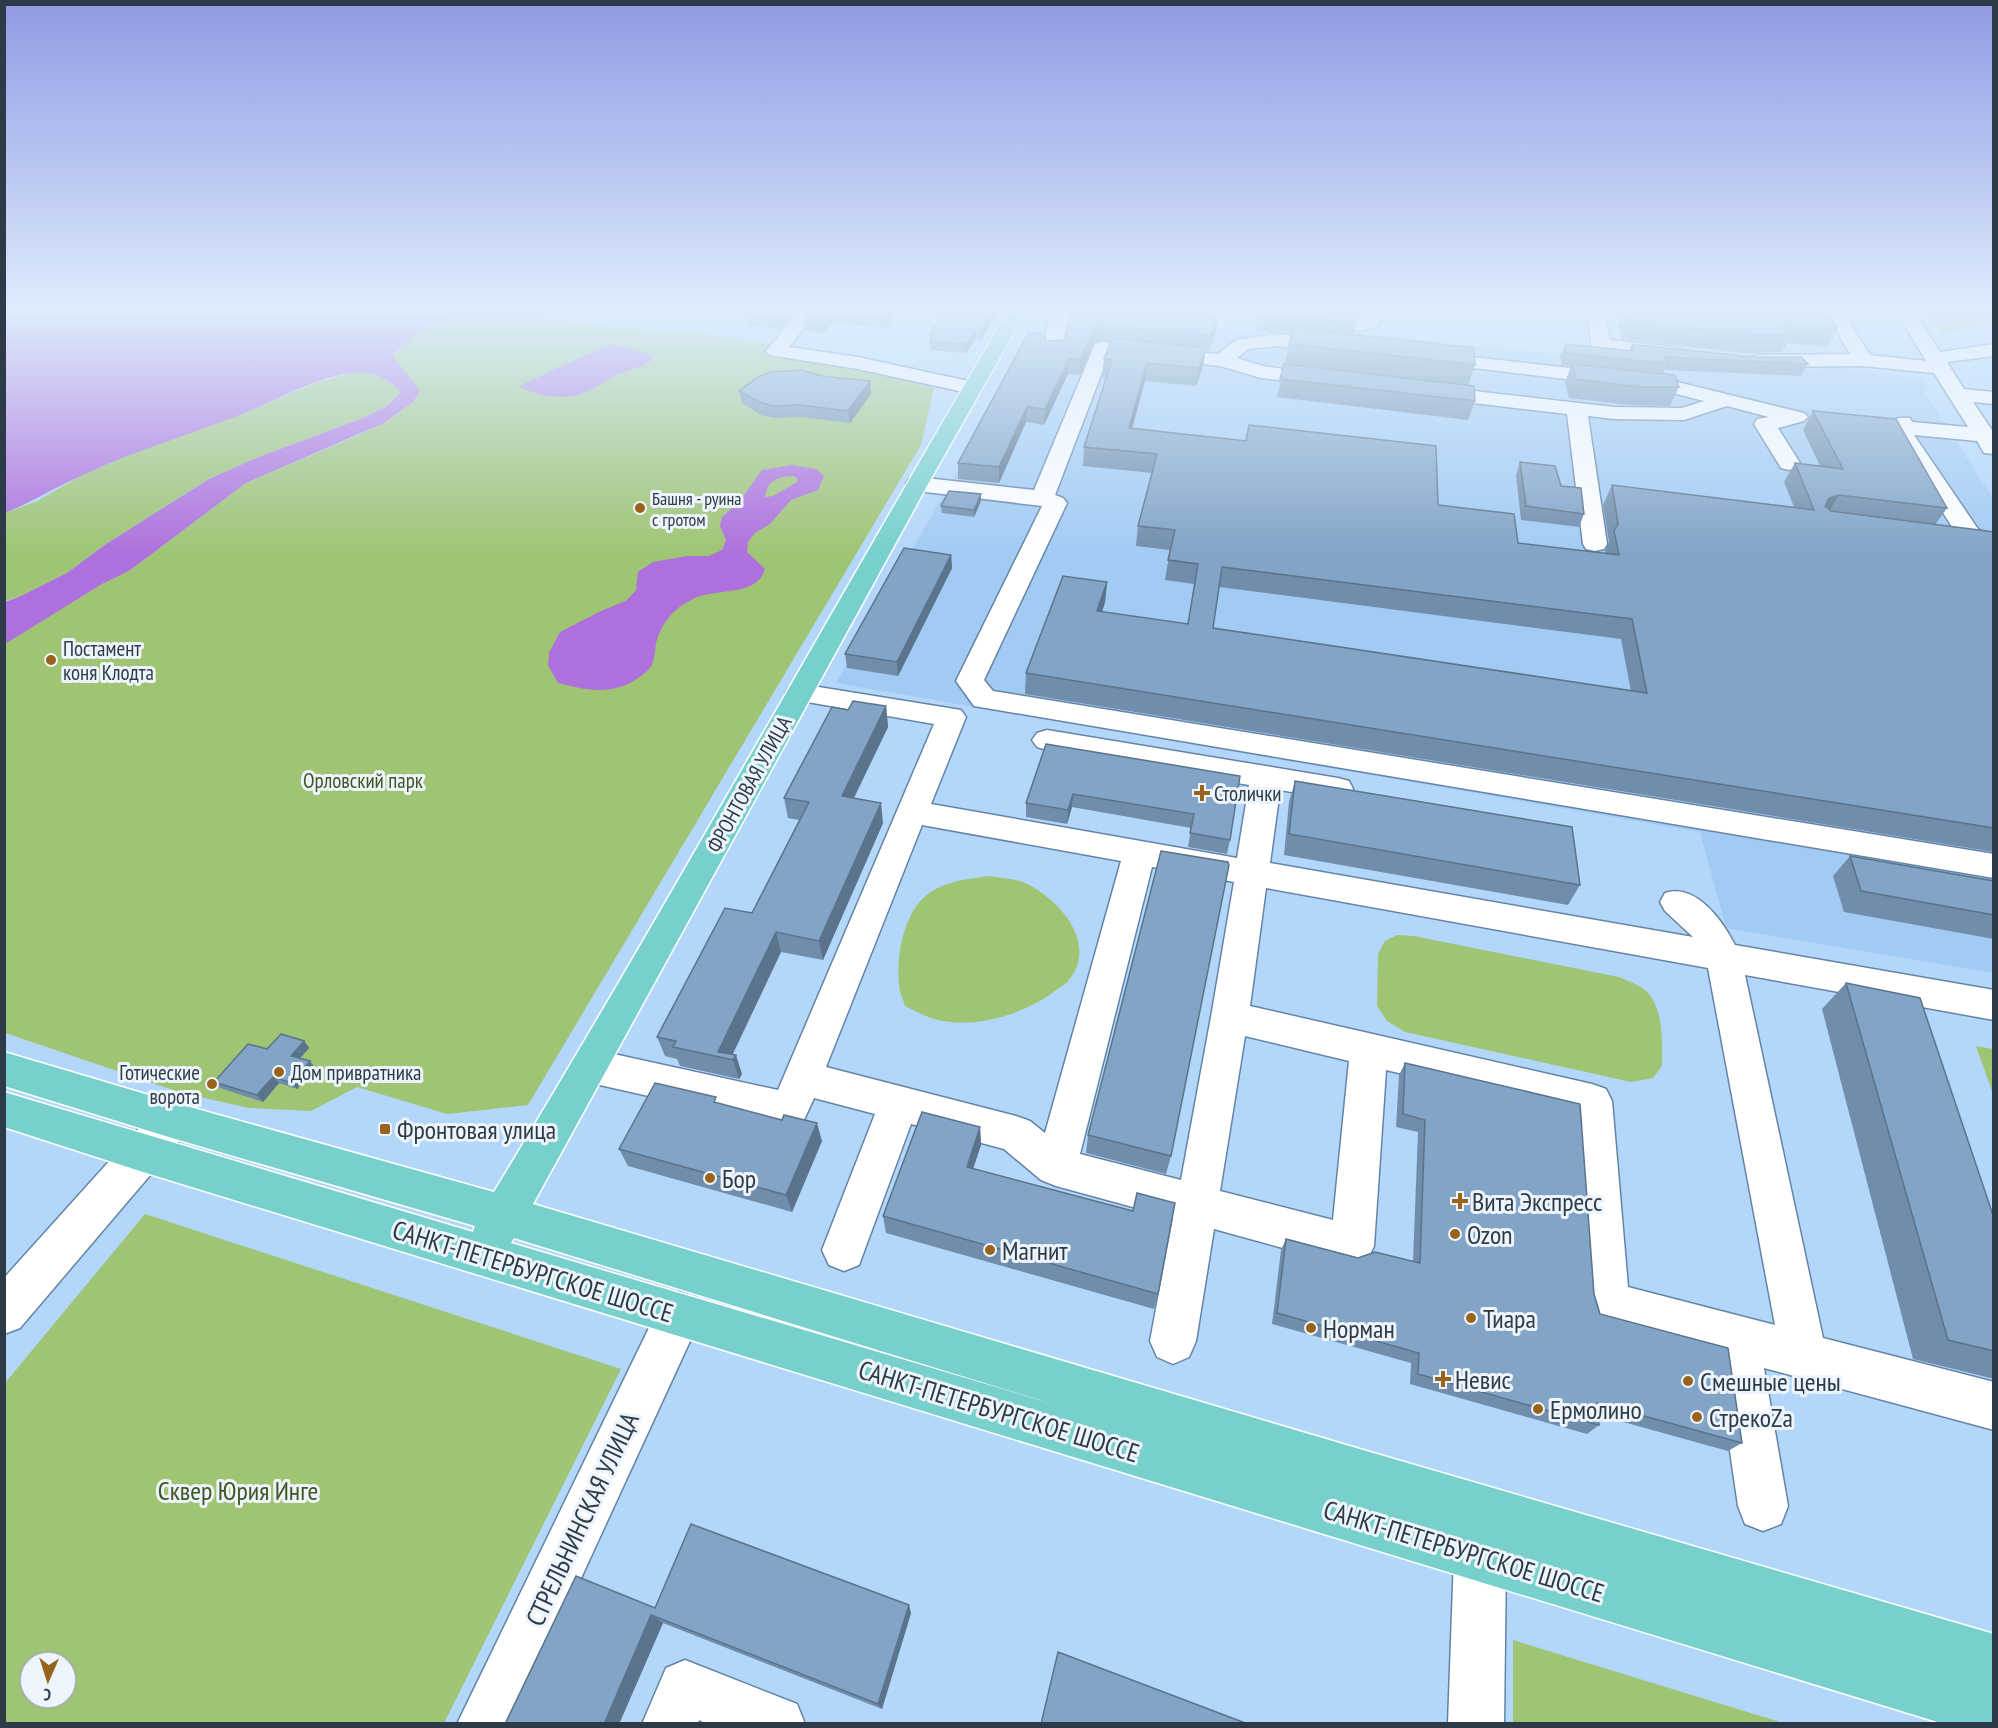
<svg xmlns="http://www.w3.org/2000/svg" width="1998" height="1728" viewBox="0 0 1998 1728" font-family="'PT Sans Narrow',sans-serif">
<rect width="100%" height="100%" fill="#b3d7fa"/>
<path fill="#a2cbf4" d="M1043,321L1212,340L1217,328L1288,335L1290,329L1399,337L1619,361L1815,370L1842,366L1857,372L1923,378L1928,386L1925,393L1993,498V973L1726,928L1700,832L836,683Z"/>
<path fill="#9fc473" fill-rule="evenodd" d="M459,313H536L553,319L613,327L684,331L777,344L934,388L921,445L528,1105L447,1114L357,1087L311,1111L249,1108L182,1093L5,1033L4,644L102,584L129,571L246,483L356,436L384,423L399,413L406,376L391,356L418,333Z
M1927,313H1993V323L1942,334Z
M355,372L376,373L399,388L400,393L387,406L363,418L256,458L209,479L106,544L67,573L21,596L5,601V513L37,501L82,475L165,440L254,409L315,383Z
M989,876C1000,878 1014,878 1025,883C1058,898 1099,943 1069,980C1066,984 1059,988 1055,991C1023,1015 974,1030 934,1019C924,1016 914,1010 905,1006C903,999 899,991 899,984C896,955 904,912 928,894C945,881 969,879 989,876Z
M1397,935L1414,936L1619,977C1626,980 1634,983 1641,987C1665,1003 1662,1041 1662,1066L1653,1078L1631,1082L1405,1032L1387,1021L1377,1006L1378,954L1385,941Z
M1976,1046L1993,1049V1094Z
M145,1214L621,1369L444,1723H5V1383ZM30,1662H66V1698H30Z
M1513,1640L1783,1723H1513Z"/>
<path fill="#ae70dc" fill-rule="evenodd" d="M5,313H459L418,333L391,355L420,390L413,402L384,423L246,483L129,571L102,584L5,644V602L21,596L67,573L106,544L209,479L256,458L363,418L387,406L400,393L398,388C385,378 375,372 357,373C323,374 285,396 254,409C197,433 138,449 83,475C56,487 32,502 5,513Z
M610,344L637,350L654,357C647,367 631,369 621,373C607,378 597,388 583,393C565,401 535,396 519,386Z
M792,465L816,469L824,476L818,490L791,500L770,524L755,533L748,542L747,552L765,569C756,598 717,587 693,599C674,608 661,623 656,643C655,649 655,656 653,662C651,669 644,674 638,678C613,696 585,690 558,683L548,665L549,653L560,632L603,610L626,601L636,590L638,572L653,562L687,556H709L722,550L726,540L720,526L722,517L739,502L762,470ZM794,476L797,478V482L773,496L765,497C768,480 778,476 794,476Z"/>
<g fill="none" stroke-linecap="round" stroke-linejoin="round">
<defs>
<path id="minor" d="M798,313H812L814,316L789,347L858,357L973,382L980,384L983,388L980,392L973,394L858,369L769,355L766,351Z
M1053,313H1071C1064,326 1068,342 1061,354H1047L1044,350L1048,322Z
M1122,313H1177L1217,317L1224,319L1226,323L1224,327L1217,329L1131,318L1125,317Z
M1254,313H1304L1357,319L1363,318L1366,313H1384L1377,327L1357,331L1263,318L1257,317Z
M1587,313H1605L1610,340L1674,347L1681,349L1684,353L1681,357L1674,359L1594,349L1591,345Z
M1826,313H1844L1870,355L1926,361L1897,313H1915L1940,352L1994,344V356L1947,362L1964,389L1994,392V404L1973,402L1994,433V454L1984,453L1977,441L1914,435L1978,529L1994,536V552L1960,539L1891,433L1849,428L1846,423L1849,418C1863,415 1876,421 1890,420C1897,419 1902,417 1910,418L1912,422L1968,427L1934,373L1863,366L1758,367L1751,365L1748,361L1751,357L1758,355L1850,354Z
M1277,334L1334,341L1341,343L1344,347L1341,351L1334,353L1277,346L1248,349L1237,358L1263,366L1333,376L1336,380L1333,384L1326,386L1261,378L1220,366L1109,354L1055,495L1063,498L1067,503L984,680L993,691L1994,854V878L974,706L956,681L1042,506L917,491L909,489L906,484L909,479L917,477L1034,490L1095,344L1102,342L1218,354L1236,340Z
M1430,352L1665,379L1804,413L1808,417L1804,421L1778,428L1800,463L1797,468L1789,470L1781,468L1778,463L1754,424L1757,419L1769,417L1727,406L1684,420L1614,419L1588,416L1607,544L1604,549L1595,551L1586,549L1583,544L1567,414L1431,398L1424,396L1421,392L1424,388L1431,386L1614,407L1682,408L1704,401L1665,391L1423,362L1420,358L1423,354Z
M800,684L961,710L966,717L931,804L1237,858L1249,785L1047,750L1037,747L1032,740L1037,733L1047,730L1338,778L1349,781L1353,789L1349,797L1338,800L1280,790L1270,863L1693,937L1665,911L1660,902L1665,893C1696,883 1722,920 1735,945L1994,990V1020L1745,975L1823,1338L1994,1382V1430L1764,1368L1788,1506L1781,1524L1763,1531L1745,1524L1738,1506L1716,1355L1607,1326L1591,1320L1585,1304L1573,1114L1386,1070L1374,1246L1367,1261L1352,1267L1214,1229L1196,1341L1189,1357L1173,1364L1157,1357L1150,1341L1173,1218L1056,1186L1041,1180L1004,1149L911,1124L859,1265L844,1271L829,1265L822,1250L875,1114L814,1098L803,1122L789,1128L591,1083L577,1078L572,1066L577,1054L591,1049L778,1090L934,724L790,699L786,693L790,687ZM922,825L1121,861L1045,1133L1030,1121L1016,1116L826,1067ZM1152,867L1234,882L1211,1017L1181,1180L1080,1154ZM1266,888L1708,968L1775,1325L1628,1287L1612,1101L1606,1089L1592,1084L1250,1006ZM1245,1036L1349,1061L1333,1220L1220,1191Z
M172,1102L186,1107L192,1120L186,1133L20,1328L4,1334V1278L158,1107Z
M679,1292L695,1299L702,1315L514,1724H457L663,1299Z
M1480,1530L1498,1538L1506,1556L1504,1724H1448L1454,1556L1462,1538Z
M685,1660L797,1704L805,1724H707L699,1720L698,1724H642L666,1668Z"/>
<path id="major" d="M1007,313H1025L928,484L533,1204L1363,1450L1994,1634V1724H1944L143,1172L4,1127V1092L473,1232L475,1226L172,1138L4,1086V1052L172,1102L494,1192C670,902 834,605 1007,313ZM514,1238L1053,1404L511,1243Z"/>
</defs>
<use href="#minor" stroke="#6484a5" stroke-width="3"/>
<use href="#major" stroke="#fff" stroke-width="3"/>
<use href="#minor" fill="#fff" fill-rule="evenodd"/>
<use href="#major" fill="#77d0cb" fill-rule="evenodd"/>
</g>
<path fill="#708dab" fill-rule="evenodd" d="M795,313L781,329L747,326L745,314Z
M808,313H896L886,328L832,323L823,333L805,331L804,319Z
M945,313H997V314L981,340L976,339L966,353L931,350V344H929V335Z
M1070,313L1218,316L1216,331L1209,351L1205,350L1203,366L1196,386L1145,381L1132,428L1438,505L1518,543L1605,553V551L1609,542L1603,505L1612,485L1794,507L1784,482L1795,463L1820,466L1803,430L1813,411L1947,508L1935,525L1994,532V852L1025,694L1026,673L1107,582L1105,602L1102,612L1188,624L1194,584L1165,580L1170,550L1136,546L1138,526L1152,473L1083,466L1084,447L1107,378L1102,377L1104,359L1111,341L1102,340L1094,342L1080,375L1068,374L1044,425L1026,422L999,483L958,479V463L1047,341L1064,340ZM1219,587L1621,639L1631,691L1213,628Z
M1259,313H1363L1361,316H1358L1353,334L1475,365L1468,386L1475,401L1468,420L1277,397L1291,335L1255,331Z
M1623,313H1828L1837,329L1828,347L1787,343L1782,352L1745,353L1622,339L1618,324Z
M1565,344L1629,351L1632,344L1808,364L1801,376L1665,370L1663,374L1679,387L1670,406L1631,405L1569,398L1565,382L1571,366L1562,365L1560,356Z
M822,376L870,381L871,394L850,423L801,417L775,418L761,415L742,403L739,391Z
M1520,462L1584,514L1579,527L1521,520L1516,475Z
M981,501L974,517L942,513L941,506Z
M951,555L952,568L898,676L847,668L845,654Z
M886,706L888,727L854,798L883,823L823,960L781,952L732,1055L742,1074L739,1079L680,1066L677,1059L665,1056L657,1037L752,913L799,820L788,818L784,798L848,710Z
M1046,744L1240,776L1230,840L1227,854L1188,847L1191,828L1072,807L1067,824L1026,817V803Z
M1295,781L1580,885L1568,905L1284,855L1289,802Z
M1850,856L1994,881V939L1844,912L1833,876Z
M1846,983L1994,1218V1379L1913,1359L1822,1009Z
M304,1041L309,1048L300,1058L310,1061L315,1068L297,1089L279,1083L263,1102L220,1088L214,1082L267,1049Z
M1405,1063L1594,1294L1600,1314L1742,1443L1728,1451L1598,1415L1599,1425L1587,1434L1410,1384L1411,1363L1272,1324L1281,1250L1286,1239L1358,1258L1413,1261L1418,1132L1396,1127L1399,1075Z
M718,1103L822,1141L792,1212L628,1166L619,1149Z
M980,1127L981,1145L973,1168L1158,1294L1154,1309L886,1233L883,1216Z
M1088,1135L1171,1156L1166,1174L1086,1153Z
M655,1608L911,1613L882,1709L663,1623L619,1724H505Z"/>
<path fill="#5b738b" d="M783,313H795L781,329L779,317Z
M830,313H831L832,323L823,333L822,321Z
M887,313H896L886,328L885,316Z
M993,313H997V314L981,340V332Z
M1358,315L1354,333L1351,340L1355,323Z
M1218,316L1216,331L1209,351L1211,336Z
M1103,325L1102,340L1094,342L1080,375V360L1095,327Z
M976,331V339L966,353V344Z
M1206,348L1203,366L1196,386L1199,368Z
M1069,359L1068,374L1044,425L1045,409Z
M1147,363L1145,381L1127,447L1129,428Z
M870,381L871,394L850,423L848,411Z
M1027,407L1026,422L999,483V467Z
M981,494V501L974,517V510Z
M1839,495L1827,515L1817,518L1829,498Z
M951,555L952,568L898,676L897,662Z
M1107,582L1105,602L1096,631L1097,611Z
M886,706L888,727L845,816L842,796Z
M1073,794L1072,807L1067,824L1068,810Z
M881,803L883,823L823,960L819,941Z
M776,932L781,952L730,1060L718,1052Z
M304,1041L309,1048L297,1062L291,1056Z
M736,1055L742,1074L739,1079L733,1060Z
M310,1061L315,1068L297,1089L292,1083Z
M273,1077L279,1083L263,1102L257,1095Z
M817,1123L822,1141L792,1212L786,1195Z
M980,1127L981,1145L968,1184L967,1167Z
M909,1605L911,1613L882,1709L878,1704Z
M651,1615L663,1623L619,1724H604Z"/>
<path fill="#82a4c7" stroke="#5b738b" stroke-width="1.5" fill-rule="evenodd" d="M746,313H783L779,317L745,314Z
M808,313H830L822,321L804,319Z
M846,313H887L885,316Z
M945,313H993L981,332L976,331L966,344L931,342L934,336L929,335Z
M1070,313H1191L1218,316L1211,336L1103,325L1095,327L1080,360L1069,359L1045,409L1027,407L999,467L958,463L1029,332L1042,334L1047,341L1064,340Z
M1259,313H1339L1358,315L1355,323L1258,314Z
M1627,313H1828L1837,329L1781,324L1791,335H1754L1629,321Z
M1293,328L1474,348L1475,365L1289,344Z
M1112,338L1206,348L1199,368L1147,363L1129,428L1246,441L1249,425L1436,446L1438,505L1514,514L1518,543L1619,555L1614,531L1618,524L1612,485L1814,510L1795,463L1843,469L1813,411L1896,419L1947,508L1839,495L1829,498L1825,506L1831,511L1994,532V828L1026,673L1063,576L1107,582L1097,611L1188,624L1198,564L1168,560L1175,530L1138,526L1157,454L1084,447L1112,360L1104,359ZM1222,567L1632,619L1647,693L1213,628Z
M1565,344L1634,351L1632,344L1751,357H1801L1808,364L1665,357L1668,364L1566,353Z
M1284,364L1474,386L1475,401L1280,379Z
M1572,364L1673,375L1675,376L1679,387H1639L1576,379Z
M801,370L822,376L870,381L848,411L799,405L773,406L759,402L739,391L758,377L771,372Z
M1520,462L1555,466L1561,486L1581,488L1584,514L1526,506Z
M949,491L981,494L974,510L941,506Z
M904,548L951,555L897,662L845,654Z
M853,701L886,706L842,796L881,803L819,941L776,932L718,1052L736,1055L733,1060L673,1047L676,1041L657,1037L725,908L752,913L809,802L784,798L832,707L848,710Z
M1046,744L1240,776L1230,840L1190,833L1194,814L1073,794L1068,810L1026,803Z
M1295,781L1572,827L1580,885L1289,834Z
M1161,851L1228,862L1229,865L1171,1156L1088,1135Z
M1850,856L1994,881V915L1861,891Z
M1846,983L1920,998L1994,1218V1351L1948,1340Z
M281,1034L304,1041L291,1056L310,1061L292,1083L273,1077L257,1095L214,1082L248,1044L267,1049Z
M1405,1063L1580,1104L1594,1294L1600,1314L1728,1348L1742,1443L1597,1403L1599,1425L1418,1374L1419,1353L1277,1313L1286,1239L1358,1258L1375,1252L1420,1263L1425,1120L1403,1114Z
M655,1083L716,1097L714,1102L782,1120L784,1115L817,1123L786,1195L619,1149Z
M922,1112L980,1127L967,1167L1133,1211L1137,1193L1175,1203L1158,1294L883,1216Z
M691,1524L909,1605L878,1704L651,1615L604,1724H505L576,1576L655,1608Z
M1058,1652L1248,1724H1041Z"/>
<linearGradient id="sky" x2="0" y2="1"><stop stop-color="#9199e3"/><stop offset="0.56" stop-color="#ddedfd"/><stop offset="1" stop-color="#ddedfd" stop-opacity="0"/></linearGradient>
<rect width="1998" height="555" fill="url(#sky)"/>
<g fill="#98631a" stroke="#edf4fc" stroke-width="2">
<circle cx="640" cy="508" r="6"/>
<circle cx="51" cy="660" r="6"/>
<path d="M1199 784h6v6h6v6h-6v6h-6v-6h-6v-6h6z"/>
<circle cx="279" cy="1072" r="6"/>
<circle cx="212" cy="1084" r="6"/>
<rect x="379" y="1123" width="12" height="12" rx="3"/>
<circle cx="710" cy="1178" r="6"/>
<path d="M1457 1192h6v6h6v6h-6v6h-6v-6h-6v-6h6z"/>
<circle cx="1455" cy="1234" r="6"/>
<circle cx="990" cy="1250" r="6"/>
<circle cx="1471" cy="1318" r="6"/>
<circle cx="1311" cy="1328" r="6"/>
<path d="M1440 1370h6v6h6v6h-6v6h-6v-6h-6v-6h6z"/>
<circle cx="1688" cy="1381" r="6"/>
<circle cx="1538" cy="1409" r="6"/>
<circle cx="1697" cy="1417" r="6"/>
</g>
<g text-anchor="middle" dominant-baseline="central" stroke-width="6" stroke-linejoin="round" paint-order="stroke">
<g font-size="18" fill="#2d3b49" stroke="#edf4fc" text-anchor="start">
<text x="652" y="498">Башня - руина<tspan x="652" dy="21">с гротом</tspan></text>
</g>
<g font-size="21" fill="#2d3b49" stroke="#edf4fc" text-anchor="start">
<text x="63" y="648">Постамент<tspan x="63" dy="24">коня Клодта</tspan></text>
<text x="1214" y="793">Столички</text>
<text x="200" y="1072" text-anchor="end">Готические<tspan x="200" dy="24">ворота</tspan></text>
<text x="291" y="1072">Дом привратника</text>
</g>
<g font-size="21" fill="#415625" stroke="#edf4fc">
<text x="363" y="780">Орловский парк</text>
</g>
<g font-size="21" fill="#2d3b49" stroke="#edf4fc">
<text transform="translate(749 784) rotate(-61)">ФРОНТОВАЯ УЛИЦА</text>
</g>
<g font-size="26" fill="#2d3b49" stroke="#edf4fc" text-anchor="start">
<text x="397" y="1129">Фронтовая улица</text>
<text x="722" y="1178">Бор</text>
<text x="1472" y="1201">Вита Экспресс</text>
<text x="1467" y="1234">Ozon</text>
<text x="1002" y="1250">Магнит</text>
<text x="1483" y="1318">Тиара</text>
<text x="1323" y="1328">Норман</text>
<text x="1455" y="1379">Невис</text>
<text x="1700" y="1381">Смешные цены</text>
<text x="1550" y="1409">Ермолино</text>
<text x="1709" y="1417">СтрекоZа</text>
</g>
<g font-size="26" fill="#2d3b49" stroke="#edf4fc">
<text transform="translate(533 1271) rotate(17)">САНКТ-ПЕТЕРБУРГСКОЕ ШОССЕ</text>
<text transform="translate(999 1411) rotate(17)">САНКТ-ПЕТЕРБУРГСКОЕ ШОССЕ</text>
<text transform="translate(582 1519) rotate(-65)">СТРЕЛЬНИНСКАЯ УЛИЦА</text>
<text transform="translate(1464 1551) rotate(17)">САНКТ-ПЕТЕРБУРГСКОЕ ШОССЕ</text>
</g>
<g font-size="26" fill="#415625" stroke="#edf4fc">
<text x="238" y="1490">Сквер Юрия Инге</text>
</g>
</g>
<rect width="1998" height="1728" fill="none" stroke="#2d3b49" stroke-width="12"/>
<g transform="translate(48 1680) rotate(183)"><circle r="28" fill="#edf4fc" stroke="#a0aab4" stroke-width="1.5"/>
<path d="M0-4.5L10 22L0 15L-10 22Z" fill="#98631a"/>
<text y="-9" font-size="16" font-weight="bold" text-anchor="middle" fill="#2d3b49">С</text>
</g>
</svg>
